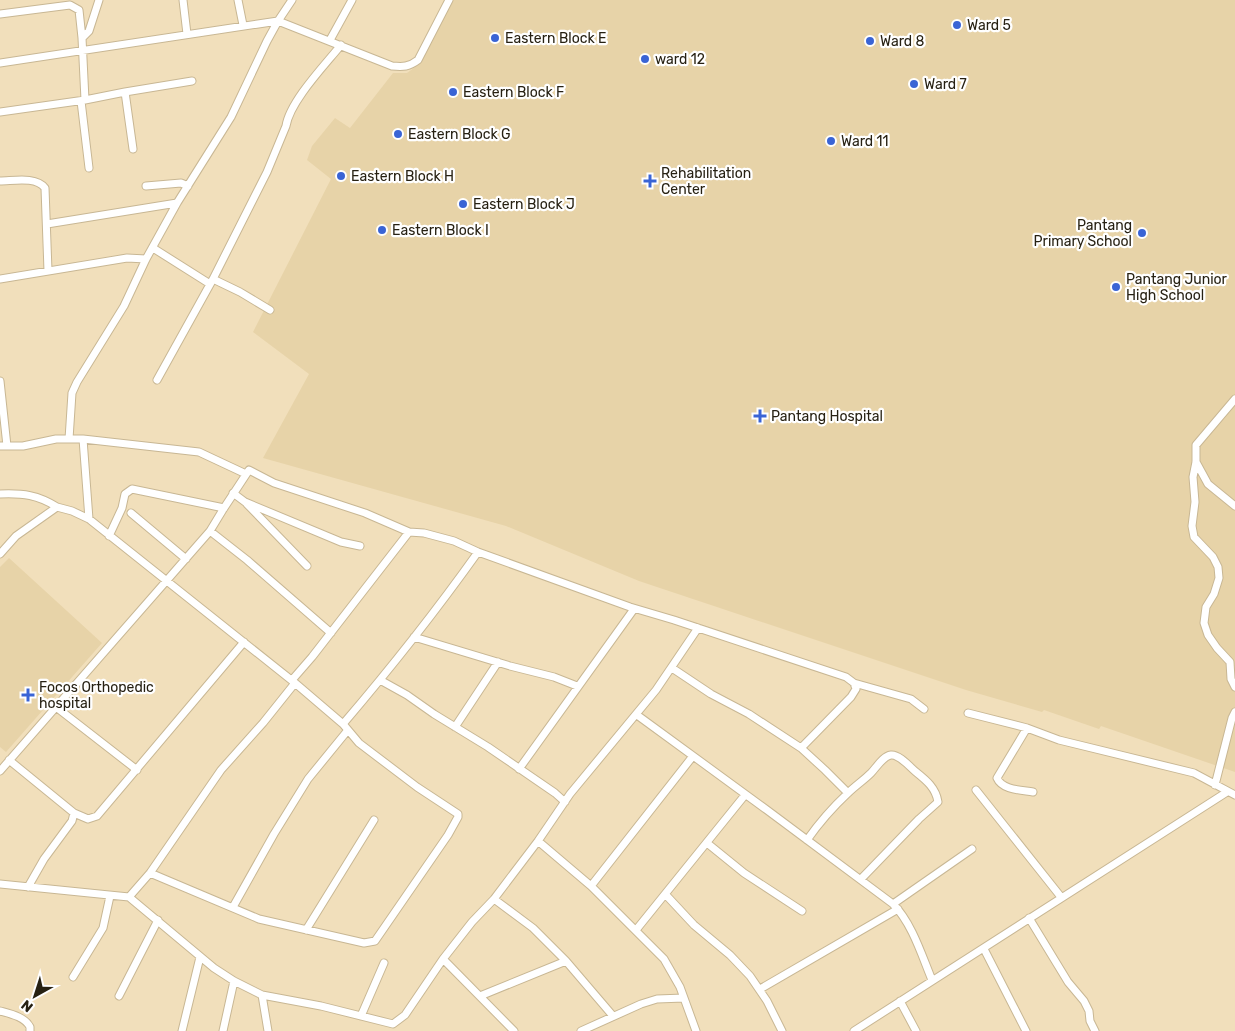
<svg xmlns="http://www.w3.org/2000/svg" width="1235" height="1031" viewBox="0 0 1235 1031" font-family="Rubik,sans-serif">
<rect width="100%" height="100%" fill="#f1dfbb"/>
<path fill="#e7d3a8" d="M452,0H1235V772L1101,726L1099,729L1044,710L1042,712L966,690L639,581L506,526L263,458L309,374L253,332L331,179L307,160L312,146L335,118L350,128L393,73H407L418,65Z
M9,558L102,643L6,752L0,747V567Z"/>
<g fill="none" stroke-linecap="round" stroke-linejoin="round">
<defs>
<path id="street" d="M183,0L187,34
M238,0L243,25
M0,14L70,5L79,10L82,38
M330,40L352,0
M0,63L278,21L292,0
M125,92L133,149
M85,100L82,38L89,31L99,0
M81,101L89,168
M0,112L85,100L125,92L192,81
M0,181C13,181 36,176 45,188L48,271
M146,186L181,183L188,186
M47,224L177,203
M153,248L210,284
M0,279L127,258L146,259
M213,279L240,292L270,310
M157,380L213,279L267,172L286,126C290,101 325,65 341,45
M0,381L7,446
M1235,399L1196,445V462L1193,477L1195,502L1192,526L1194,537L1213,557L1218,567L1219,578L1214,594L1206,607L1204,623L1208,635L1217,648L1230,662L1231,679L1235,687
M69,439L72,393L77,382L124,306L146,259L177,203L231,117L267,41L278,21L392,66C403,67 409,67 418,60L449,0
M83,439L89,519
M0,446H23L56,439H83L199,452L246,474
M1196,462L1208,484L1235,506
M233,493L245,502L341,542L360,546
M0,494C23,493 38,495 57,507
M247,504L307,566
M131,513L186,559
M210,531L247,560L331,633
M109,536L122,508L125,494L132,489L224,508
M0,554L16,536L57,507L72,511L89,519L295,683L343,724L359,743L417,787L458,814V817L448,835L375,941L364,943L259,919L150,873
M414,637L510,666L554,677L577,686
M672,668L711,694L749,714L801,748L825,770L848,793
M292,680L312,657L409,532
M380,680L407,695L434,714L488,747L555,793L565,802
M854,683L911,699L924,709
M56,707L137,770
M968,713L1027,728L1059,740L1194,773L1235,795
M637,715L767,810L893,904C912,923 922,956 932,980
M343,724C390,669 436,611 478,552
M455,727L498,662
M1027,728L997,778C1002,790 1021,790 1033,792
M9,760L74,813L88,819L97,816L244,642
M519,769L634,609
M0,771L210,531L224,508L249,470L274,483L365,513L409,532L424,533L454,541L478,552L630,607L674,620L846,677L854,683L856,689L851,697L801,748
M1215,785L1232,718L1235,712
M976,790L1061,897
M807,840C819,823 833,807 848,793C855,786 864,780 871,773C876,768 883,756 891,755C899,754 910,767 916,772C926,780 936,788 938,802L919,819L861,879
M538,841L591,886L664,959L680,987L696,1031
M707,843L744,873L802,911
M0,884L129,897L214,968L234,981L262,995L268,1031
M591,886L693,756
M28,887L44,859L72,821L74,813
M666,895L694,925L730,955L750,976L767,1001L782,1031
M129,897L150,873L221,770L263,723L295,683
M494,899L533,928L566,961L613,1016
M893,904L972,849
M233,907L274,834L308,779L348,730
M1029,918L1068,982L1084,1001L1089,1011L1090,1021L1095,1031
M306,930L374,820
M636,930L745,795
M984,949L1026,1031
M443,959L514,1031
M73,977L103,928L110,896
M760,989L898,909
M262,995L321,1006L393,1024L405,1015L443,959L472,922L494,899L538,841L570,794L656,690L698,628
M119,996L158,920
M480,996L566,961
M900,1001L916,1031
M0,1011C11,1014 25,1017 30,1027V1031
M361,1016L384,963
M182,1031L200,957
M223,1031L234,981
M581,1031L641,1004L657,999L684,998
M854,1031L1227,792"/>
</defs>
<use href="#street" stroke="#c8b794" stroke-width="9"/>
<use href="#street" stroke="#fff" stroke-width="7"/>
</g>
<g fill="#3a64d5" stroke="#fff" stroke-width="2">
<circle cx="957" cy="25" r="5"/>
<circle cx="495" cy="38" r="5"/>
<circle cx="870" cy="41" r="5"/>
<circle cx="645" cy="59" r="5"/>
<circle cx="914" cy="84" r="5"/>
<circle cx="453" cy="92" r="5"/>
<circle cx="398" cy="134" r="5"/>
<circle cx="831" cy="141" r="5"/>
<circle cx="341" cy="176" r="5"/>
<path d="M647.5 173.5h5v5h5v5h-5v5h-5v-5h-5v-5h5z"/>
<circle cx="463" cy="204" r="5"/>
<circle cx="382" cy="230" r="5"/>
<circle cx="1142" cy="233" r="5"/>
<circle cx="1116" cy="287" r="5"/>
<path d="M757.5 408.5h5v5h5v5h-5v5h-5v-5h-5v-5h5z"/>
<path d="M25.5 687.5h5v5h5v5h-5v5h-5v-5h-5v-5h5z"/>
</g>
<g text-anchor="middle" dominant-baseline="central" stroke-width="4.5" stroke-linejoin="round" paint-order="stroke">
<g font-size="14" fill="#272113" stroke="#fff" text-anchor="start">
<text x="967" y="25">Ward 5</text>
<text x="505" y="38">Eastern Block E</text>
<text x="880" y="41">Ward 8</text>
<text x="655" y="59">ward 12</text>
<text x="924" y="84">Ward 7</text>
<text x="463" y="92">Eastern Block F</text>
<text x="408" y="134">Eastern Block G</text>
<text x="841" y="141">Ward 11</text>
<text x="661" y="173">Rehabilitation<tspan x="661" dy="16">Center</tspan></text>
<text x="351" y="176">Eastern Block H</text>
<text x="473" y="204">Eastern Block J</text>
<text x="1132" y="225" text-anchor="end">Pantang<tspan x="1132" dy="16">Primary School</tspan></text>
<text x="392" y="230">Eastern Block I</text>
<text x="1126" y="279">Pantang Junior<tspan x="1126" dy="16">High School</tspan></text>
<text x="771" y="416">Pantang Hospital</text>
<text x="39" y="687">Focos Orthopedic<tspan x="39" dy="16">hospital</tspan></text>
</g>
</g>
<g transform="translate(35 996) rotate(219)" stroke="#ffffff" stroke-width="4" paint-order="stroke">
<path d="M0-4L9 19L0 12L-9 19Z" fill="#272113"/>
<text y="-8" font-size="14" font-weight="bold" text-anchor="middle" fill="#272113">N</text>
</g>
</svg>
